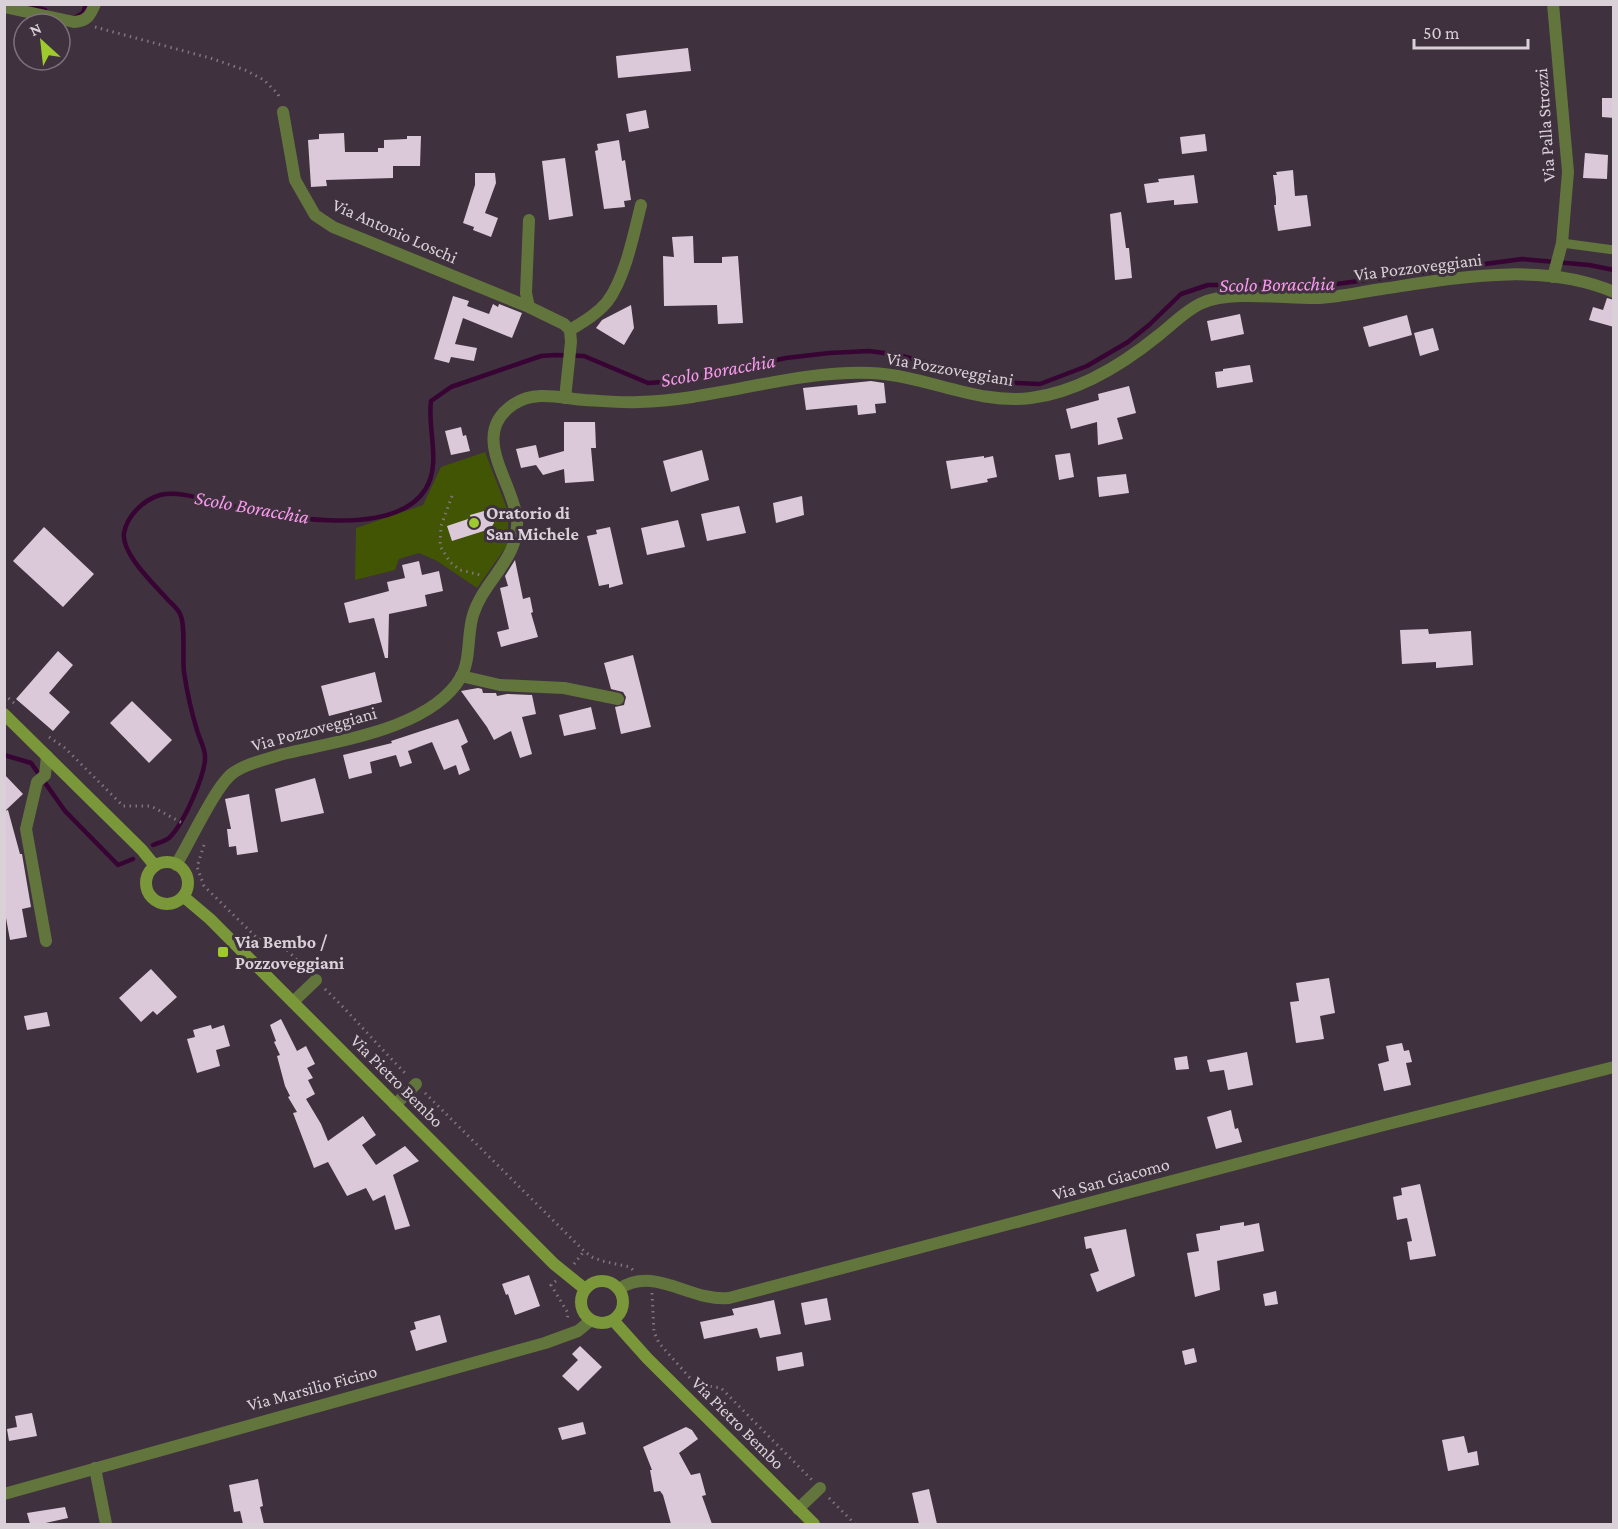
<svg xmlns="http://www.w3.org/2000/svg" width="1618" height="1529" viewBox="0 0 1618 1529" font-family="'Crimson Pro',serif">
<rect width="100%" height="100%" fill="#3f313d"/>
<path fill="#415504" d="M485,452L508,511V544L477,588L437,561L419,553L399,559L395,570L355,580L356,528L423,505L441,467Z"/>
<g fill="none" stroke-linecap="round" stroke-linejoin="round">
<path stroke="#370434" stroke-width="4.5" d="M24,4L45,10
M76,17L83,13L86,4
M4,755L31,763L65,811L118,865L133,859
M153,845C158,843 165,841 169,838C183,825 206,774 205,756C205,748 199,738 197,730C191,711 187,692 184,672C182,658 186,625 180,614C178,609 172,604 168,600C156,586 121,554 124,533C127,516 143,500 160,495C183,490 208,502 231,506C279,517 393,539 425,490C442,464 427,429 431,401L451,387L541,356L555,355L584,356L648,383L678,381L786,358L829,353L869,351L899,355L995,382L1040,384L1087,366L1128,342L1149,325L1181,294L1208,285H1329L1522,259L1589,265L1614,270"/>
</g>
<path fill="#dbc9d9" d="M688,48L691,71L618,78L616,56Z
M1602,98H1614V118L1602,117Z
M646,110L649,128L629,132L626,114Z
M344,133L345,152H378V148H384V140L407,139V136H421L420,166H393V178L326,180L327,186L311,187L308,140L319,139V134Z
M1205,134L1207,151L1182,154L1180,137Z
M619,140L622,161L625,160L631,200L624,201L625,207L604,209L595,151L598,150L597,144Z
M1585,153L1608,155L1607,179L1583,178Z
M565,158L573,216L549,220L542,161Z
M1293,170L1295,196L1307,195L1311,226L1278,231L1274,205H1276V198L1273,175H1277L1276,172Z
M475,173H495L496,183L485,213L498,218L491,237L473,230L474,227L463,223L475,185Z
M1194,175L1198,203L1174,205V200L1147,203L1144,184L1159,182L1158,179Z
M1121,212L1126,248H1129L1132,278L1115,280L1110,214Z
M693,236L694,263H722V257L738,256L743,323L718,324L717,305L664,306L663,256L674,257L672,237Z
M453,296L469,301L467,306L489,314L493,304L498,307L499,304L522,313L512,338L463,318L455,344L477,348L474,361L451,357L449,363L434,359Z
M1607,298L1614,300V327L1589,320L1593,307L1603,310Z
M631,305L634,328L624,345L596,328L602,320Z
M1240,314L1244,334L1211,341L1207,321Z
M1407,315L1412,335L1369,347L1363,327Z
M1433,328L1439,350L1420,356L1414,333Z
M1250,365L1253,382L1217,388L1215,372L1223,371V369Z
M871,381L884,383L886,403L875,404L876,413L858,415L857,405L806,410L803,388Z
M1129,386L1136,413L1117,418L1123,439L1098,445L1097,422L1071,429L1066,409L1099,400L1098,394Z
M564,422H595L596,448H591L594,481L565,483L564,469L543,475L536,465L521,468L516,449L536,445L539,458L564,451Z
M461,427L463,436L466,435L470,451L451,455L445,431Z
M702,450L709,480L671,492L663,461Z
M1070,453L1074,477L1059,480L1055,455Z
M984,456V458L993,456L997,477L987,479L988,482L951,489L946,461Z
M1126,474L1129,493L1099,497L1097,477Z
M802,496L804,515L776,523L773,503Z
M739,506L746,533L707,541L701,514Z
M484,511L493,518L494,523L490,529L452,541L447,526L471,518L470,515Z
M678,520L685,547L647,555L641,528Z
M44,527L94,574L63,607L13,561Z
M610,527L623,584L609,588V584L599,586L587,536L597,534L596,530Z
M515,560L523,599L530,597L533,612L531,613L538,637L501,647L497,632L509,629L500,588L508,586L505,576Z
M419,561L422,575L439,571L443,591L425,595L427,606L389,614L388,658H385L374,618L349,623L344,603L389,591L387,582L405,578L402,565Z
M1428,629L1429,634L1471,631L1473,665L1436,668V662L1402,664L1400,630Z
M58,651L73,665L49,693L70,712L53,731L16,699Z
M633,655L651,727L621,734L615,707L624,705L626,697L623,692L611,689L604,663Z
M375,672L382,702L329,716L321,686Z
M478,688L482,689L483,693H496L497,696L507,694L532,695L536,714L522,717L532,754L520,758L511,731L494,740L487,727L461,691Z
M132,701L172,740L149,763L110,723Z
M591,707L596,729L564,736L559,715Z
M458,719L468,742L461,746L470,770L459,775L456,765L444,770L432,742L408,751L412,763L400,767L396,755L370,762L372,773L349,779L343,755L392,743L391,741Z
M4,774L23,794L5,811L8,810L20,854H22L31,907L22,909L27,937L10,940L4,907Z
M315,778L324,813L281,822L275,789Z
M249,794L258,852L237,855L236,846L229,847L227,829H231L225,799Z
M151,969L177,997L157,1015L153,1011L141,1022L119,998Z
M1329,978L1335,1013L1320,1016L1324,1039L1296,1043L1290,1002L1299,1001L1296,983Z
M47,1012L50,1026L27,1030L24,1016Z
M281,1019L297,1051L306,1046L315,1064L307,1068L313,1078L308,1080L315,1094L306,1099L321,1124L328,1141L363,1116L376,1135L362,1145L376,1165L405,1146L419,1161L393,1175L410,1226L395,1230L385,1195L373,1201L366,1188L347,1196L328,1162L314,1168L293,1113L297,1112L288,1097L290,1096L285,1086L277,1056L280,1055L274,1042L276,1041L270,1025Z
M211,1025L212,1029L224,1025L230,1046L216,1050L220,1066L197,1073L187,1039L195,1037L193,1030Z
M1402,1043L1404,1051L1409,1050L1412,1062L1406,1063L1411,1085L1384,1091L1378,1064L1389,1061L1386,1046Z
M1247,1052L1253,1085L1228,1090L1224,1070L1210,1072L1207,1060Z
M1187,1056L1189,1069L1176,1070L1174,1058Z
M1231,1110L1235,1129L1238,1128L1242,1142L1216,1149L1207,1117Z
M1420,1184L1436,1256L1410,1260L1407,1242L1412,1241L1407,1218L1397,1220L1393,1197L1402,1195L1401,1188Z
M1244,1222V1226L1259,1223L1264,1251L1217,1261L1220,1290L1195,1297L1187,1253L1199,1251L1196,1234L1220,1230V1226Z
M1126,1229L1135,1276L1097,1292L1090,1274L1099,1271L1091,1248L1086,1249L1084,1237Z
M529,1275L540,1306L515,1315L508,1294L506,1295L502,1284Z
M1276,1291L1278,1304L1265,1306L1263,1294Z
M827,1298L831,1320L805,1325L801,1303Z
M774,1300L781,1334L760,1338L757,1328L704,1339L700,1322L734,1315L732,1309Z
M440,1315L447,1342L416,1351L410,1331L416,1329L414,1322Z
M580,1346L602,1367L578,1391L562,1376L578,1360L572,1354Z
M1194,1348L1197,1362L1185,1365L1182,1351Z
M802,1352L804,1366L778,1371L776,1357Z
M32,1413L37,1436L9,1441L7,1429L17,1427L15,1416Z
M583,1422L586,1434L562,1440L558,1428Z
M686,1427L692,1430L698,1439L679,1453L691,1475L700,1473L706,1495L702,1496L712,1524H671L663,1495L660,1491L654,1492L650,1470H652L643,1447Z
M1464,1436L1468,1453L1477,1451L1479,1465L1448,1471L1442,1440Z
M258,1479L263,1506L260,1507L264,1524H243L240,1511L234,1512L229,1485Z
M929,1489L937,1524H919L912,1493Z
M65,1507L68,1518L41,1524H30L27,1513Z"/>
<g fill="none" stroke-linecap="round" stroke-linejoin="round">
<path stroke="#81757f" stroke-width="3" stroke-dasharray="1.5 4.5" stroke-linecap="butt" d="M95,27L210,58L245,70L264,80L278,94L280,100
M452,496L441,526L440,546L450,562L460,570L480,575
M4,694L14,703
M49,737L65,748L123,806H151L184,824
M204,845L197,867L204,886L257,938L287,950L308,971
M325,989C354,1017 379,1047 407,1075
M425,1093L584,1251L592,1257L602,1261L630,1267L633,1270
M574,1264L584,1251
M556,1281L551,1285L568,1313L567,1321
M652,1293L654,1332L659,1343L690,1378L708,1386L721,1388L812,1480
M829,1498L855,1524"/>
<path stroke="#62753d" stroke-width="9" d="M1562,243L1614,250"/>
<path stroke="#62753d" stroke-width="12" d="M1553,4L1568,172L1562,243L1553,277
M4,7L74,22C87,21 90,16 95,4
M283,112L295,180L315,215L333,227L529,307L564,324L570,330
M529,307L526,293L529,220
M565,398L571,342L570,330C583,322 597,314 607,302C625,279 634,233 641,205
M461,676L500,685L564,688L618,699
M46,941L26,829L37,782L45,775L47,756
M293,1002L316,980
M395,1105L416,1084
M619,1289C655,1265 690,1302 729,1298L1384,1125L1614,1067
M95,1468L106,1524
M798,1509L820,1488"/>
<path stroke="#62753d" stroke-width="12" d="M176,865C189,844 216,785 233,773C247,763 267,759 283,754C337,741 431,729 461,677C471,659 467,634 473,615C484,579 520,559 517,519C513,481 468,434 514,404C535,390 561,398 585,400C603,401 621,403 639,402C717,400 792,370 871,373C925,375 977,405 1031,398C1079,392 1122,365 1159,335C1173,324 1186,310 1202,303C1231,290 1286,299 1319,298C1340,297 1361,292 1382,289C1456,278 1542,261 1614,292
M4,1494L545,1343L578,1331L591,1320"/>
<path stroke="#7a9739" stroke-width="12" d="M4,714L142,850L155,866
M146 883a21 21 0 1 1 42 0a21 21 0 1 1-42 0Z
M184,897L210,919L554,1264L585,1289
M581 1302a21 21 0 1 1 42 0a21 21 0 1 1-42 0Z
M613,1320L647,1358L814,1524"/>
</g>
<g fill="#9fca2d" stroke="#3f313d" stroke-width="2">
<circle cx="474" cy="523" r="6"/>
<rect x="217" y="946" width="12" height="12" rx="3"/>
</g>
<g text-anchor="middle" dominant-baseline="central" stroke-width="6" stroke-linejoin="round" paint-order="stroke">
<g font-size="18" fill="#dad1d8" stroke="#3f313d">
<text transform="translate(1545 125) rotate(-94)">Via Palla Strozzi</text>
<text transform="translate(395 231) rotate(24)">Via Antonio Loschi</text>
<text transform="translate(1418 267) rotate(-7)">Via Pozzoveggiani</text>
<text transform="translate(950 369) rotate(10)">Via Pozzoveggiani</text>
<text transform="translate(314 729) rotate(-15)">Via Pozzoveggiani</text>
<text transform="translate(397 1081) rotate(45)">Via Pietro Bembo</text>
<text transform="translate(1111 1179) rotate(-15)">Via San Giacomo</text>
<text transform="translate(312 1388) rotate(-15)">Via Marsilio Ficino</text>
<text transform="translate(738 1423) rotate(45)">Via Pietro Bembo</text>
</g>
<g font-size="18" font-weight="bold" fill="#dad1d8" stroke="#3f313d" text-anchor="start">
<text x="486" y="513">Oratorio di<tspan x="486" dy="21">San Michele</tspan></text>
<text x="235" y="942">Via Bembo /<tspan x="235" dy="21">Pozzoveggiani</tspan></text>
</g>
<g font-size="20" font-style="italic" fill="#f99aef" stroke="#3f313d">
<text transform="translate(1277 284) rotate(-1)">Scolo Boracchia</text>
<text transform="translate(718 370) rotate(-10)">Scolo Boracchia</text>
<text transform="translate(252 507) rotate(10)">Scolo Boracchia</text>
</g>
</g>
<rect width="1618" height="1529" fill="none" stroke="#dad1d8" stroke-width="12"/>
<g transform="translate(42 42) rotate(333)"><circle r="28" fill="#3f313d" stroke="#7d717b" stroke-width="1.5"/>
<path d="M0-4.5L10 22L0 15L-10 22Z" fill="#9fca2d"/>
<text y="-9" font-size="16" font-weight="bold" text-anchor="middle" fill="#dad1d8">N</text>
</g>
<path d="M1414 39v9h114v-9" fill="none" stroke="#dad1d8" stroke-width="3"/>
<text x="1423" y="39" font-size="18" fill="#dad1d8" stroke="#3f313d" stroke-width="4.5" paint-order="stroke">50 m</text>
</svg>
